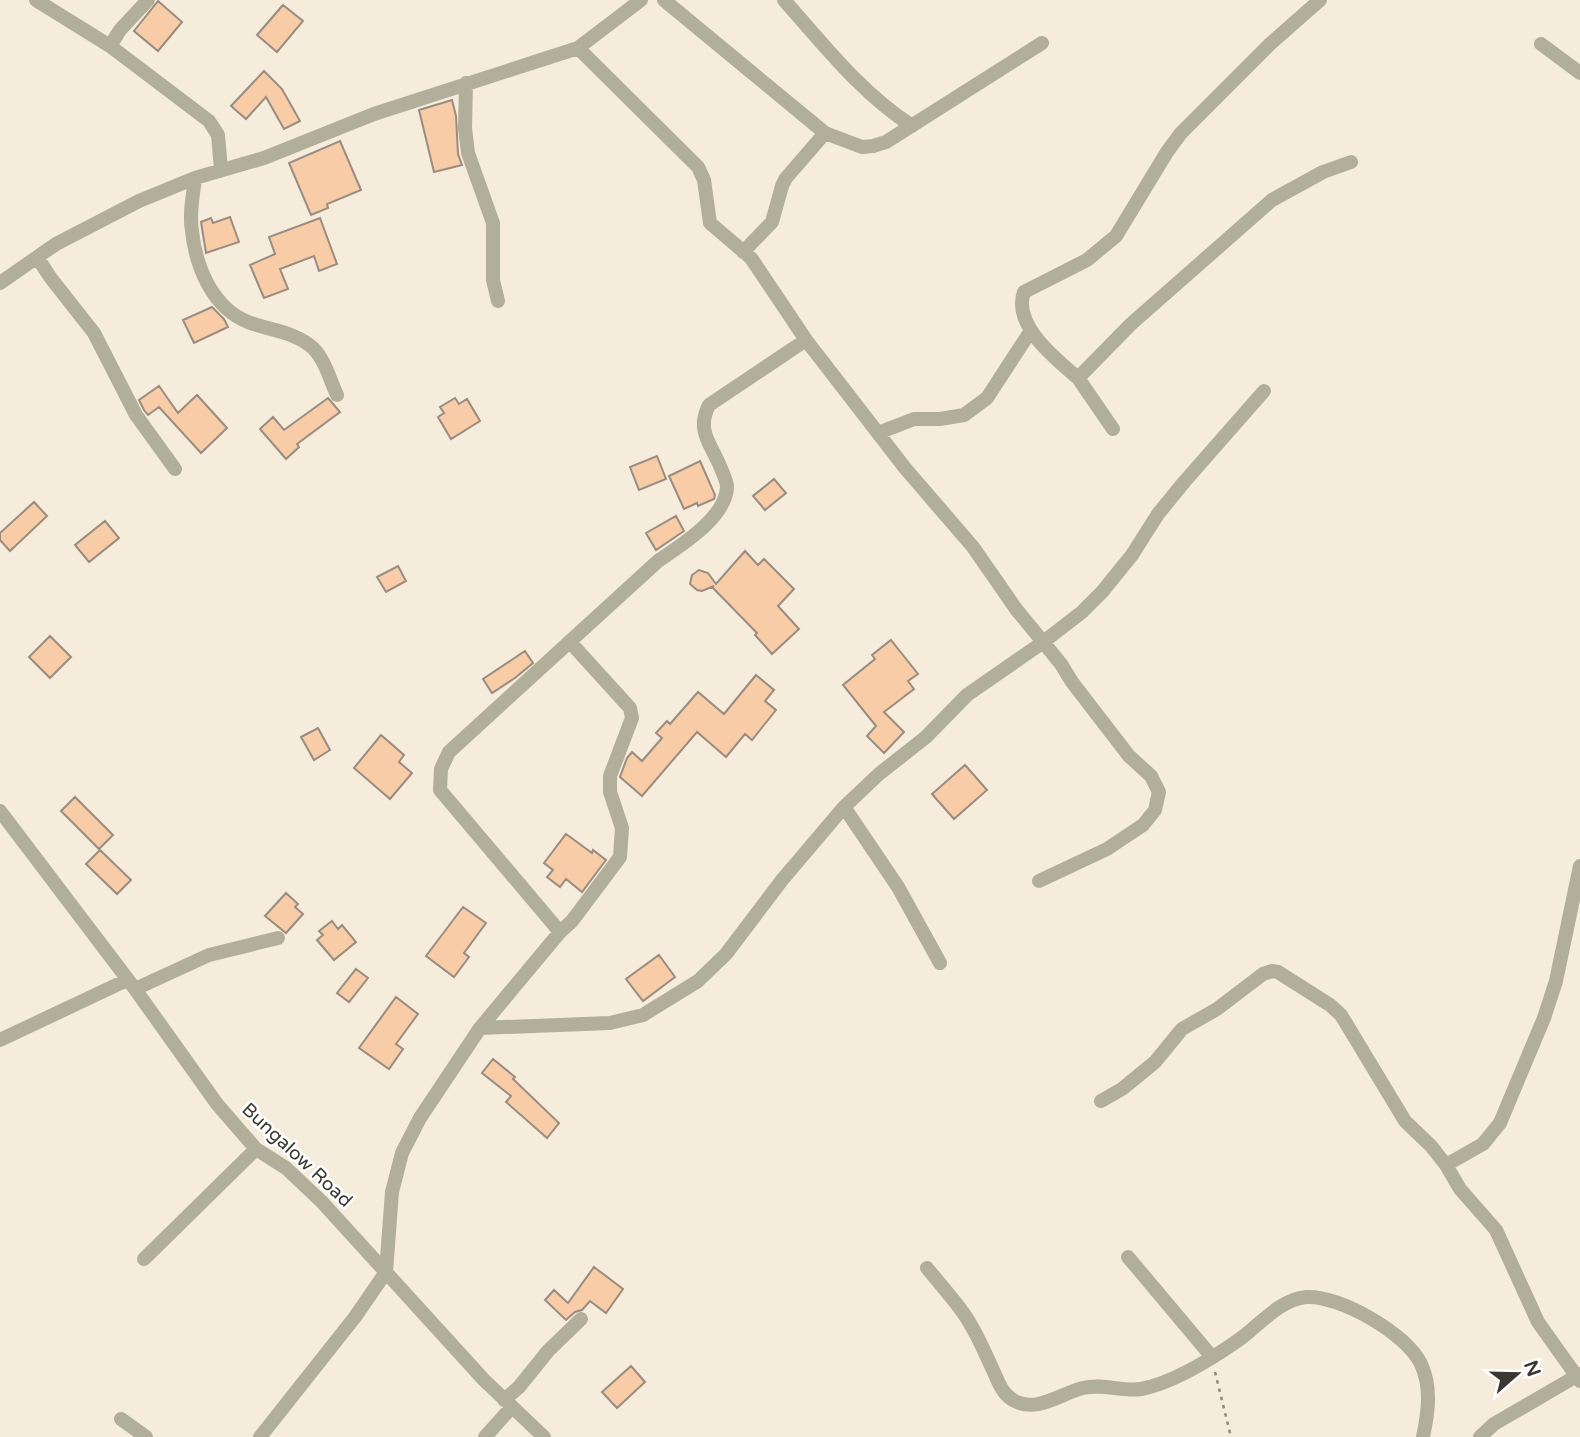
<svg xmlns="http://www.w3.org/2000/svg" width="1580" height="1437" viewBox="0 0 1580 1437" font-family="'Varela Round',sans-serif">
<rect width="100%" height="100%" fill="#f5ecdb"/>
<path fill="#f7cca7" stroke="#9a8c80" stroke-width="2" d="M158,1L182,22L158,51L134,31Z
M283,5L303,21L277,52L257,35Z
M264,71L282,89L300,121L284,129L266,97L246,119L231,106Z
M452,100L456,116L458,154L462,165L434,172L419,110Z
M340,141L361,190L327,204L328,208L311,215L289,163Z
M230,217L239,242L206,253L201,222L211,218L213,223Z
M320,218L337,264L319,271L314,256L280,269L288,289L264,298L250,265L275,254L269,237Z
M212,307L224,319L228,327L194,343L183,320Z
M159,386L178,413L197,395L227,428L201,453L159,407L148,415L144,410L139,400Z
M328,398L340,412L297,444L299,447L286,459L260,429L273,417L284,430Z
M455,398L459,404L467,399L480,421L451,439L438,417L444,413L440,407Z
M657,456L666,479L639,490L630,467Z
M700,461L715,495L714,499L698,506L697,503L684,509L669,476Z
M774,479L786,493L765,510L753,496Z
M34,502L47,516L10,551L0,540V533Z
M676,516L684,531L656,550L646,533Z
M105,521L119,538L89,562L75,545Z
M745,551L758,565L764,559L794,589L778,606L799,629L772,654L755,635L757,633L712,587L714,586L702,591L697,590L690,584L692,575L699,570L708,573L716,584Z
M398,566L406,581L386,592L377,577Z
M50,636L71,657L50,678L29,657Z
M891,640L918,674L908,681L914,689L884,712L904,732L884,753L867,736L876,726L843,685L875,659L872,655Z
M525,651L533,663L515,678L492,693L483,679Z
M756,675L774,690L765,701L776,710L752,740L745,734L726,757L697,732L642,796L620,777L627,758L632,752L642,761L662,738L656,733L667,721L670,724L698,692L724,714Z
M318,728L330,750L314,760L301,737Z
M381,735L404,755L399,762L412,773L390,799L354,768Z
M965,765L987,790L954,819L932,794Z
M75,797L113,835L99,849L61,811Z
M566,834L592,853L593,850L606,860L582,892L566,879L560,887L547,877L553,870L544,863Z
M100,850L131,880L117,894L86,864Z
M286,893L298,904L295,907L303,914L286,933L265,916Z
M463,907L486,923L464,953L469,957L454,977L426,956Z
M332,921L338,929L342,925L356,942L334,960L317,940L323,935L319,931Z
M659,955L675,977L643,1001L626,979Z
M356,969L368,978L349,1002L337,993Z
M396,997L418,1014L396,1044L403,1049L389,1069L359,1048Z
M493,1059L515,1077L513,1079L559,1123L547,1138L506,1102L511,1096L482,1073Z
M594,1267L623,1289L606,1313L590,1301L582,1310L575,1312L566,1320L545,1300L554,1290L568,1303Z
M631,1366L645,1382L617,1408L602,1392Z"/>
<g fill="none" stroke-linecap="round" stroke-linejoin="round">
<path stroke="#8f897e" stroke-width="2.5" stroke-dasharray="3.5 5" stroke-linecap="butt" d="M1215,1372L1231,1437"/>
<path stroke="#b1af99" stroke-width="14" d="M36,0L110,46
M148,0L120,30L110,46L209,121L218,135L221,170
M664,0L825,133L862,147L873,146L886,142L1042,43
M784,0C824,45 861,93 912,126
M1320,0L1270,44L1181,133L1167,152L1116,236L1087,260L1024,292C1012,325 1056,359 1078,378L1131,324L1272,200L1323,172L1351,162
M1541,44L1580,73
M578,48L698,167L704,180L710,223L751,258L806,340L905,468L973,547L1016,609L1061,664L1072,682L1129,756L1151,776L1159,792L1155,810L1143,825L1107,849L1039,881
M466,83L465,128L468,153L493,223V280L498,301
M195,178C193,196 189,214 192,231C196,268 213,308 248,322C269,330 296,332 313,348C325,360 330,380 337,395
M743,252L772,222L782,186L786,178L825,133
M37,257L50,277L94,333L136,415L175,469
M0,283L56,244L139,201L195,178L264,158L374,114L578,48L641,0
M1078,378L1113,429
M878,433L914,419H940L964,415L987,398L1030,332
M844,807L898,887L940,963
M0,811L135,989L217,1104L256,1149L286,1168L322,1202L484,1380L544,1437
M560,932L572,921L620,857L622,828L610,792V776L632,718L630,708L570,642
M135,989L209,955L278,938
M480,1028L610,1023L643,1015L698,981L726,954L782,880L844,807L879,774L926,737L967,695L1042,643L1082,612L1102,592L1132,555L1158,514L1185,481L1264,391
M0,1040L127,980
M1101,1101L1122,1089L1155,1062L1182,1029L1217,1009L1263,974L1272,971L1278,972L1330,1005L1341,1015L1405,1121L1431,1146L1446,1165L1460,1189L1496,1230L1538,1322L1580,1381
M1446,1165L1483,1144L1500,1123L1544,1018L1556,981L1580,866
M1128,1257L1212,1357
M144,1259L256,1149
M927,1268C939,1283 953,1298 964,1314C976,1331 984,1351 993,1370C998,1381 1002,1394 1013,1400C1037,1414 1061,1393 1083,1388C1103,1383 1123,1392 1141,1389C1173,1383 1213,1358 1240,1339C1259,1325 1281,1299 1306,1297C1340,1295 1407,1334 1421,1364C1432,1388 1428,1413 1423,1437
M504,1400L519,1387L548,1351L581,1319
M121,1419L146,1437
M260,1437L355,1317L386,1272L392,1192L402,1153L420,1118L480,1028L560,932L440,790L441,769L449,752L658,561C680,546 726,518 727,487C727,482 724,476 722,471C713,446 695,432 709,405L806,340
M485,1437L511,1408
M1480,1437L1494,1424L1580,1374"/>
</g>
<g text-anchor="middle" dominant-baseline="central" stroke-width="5" stroke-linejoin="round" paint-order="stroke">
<g font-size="19" fill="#3b3731" stroke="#fff">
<text transform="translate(297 1155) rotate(43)">Bungalow Road</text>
</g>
</g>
<g transform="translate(1517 1374) rotate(70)" stroke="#ffffff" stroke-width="5" paint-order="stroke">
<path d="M0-5L12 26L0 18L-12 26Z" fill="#3b3731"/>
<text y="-10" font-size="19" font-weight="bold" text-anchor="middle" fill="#3b3731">N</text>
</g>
</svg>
